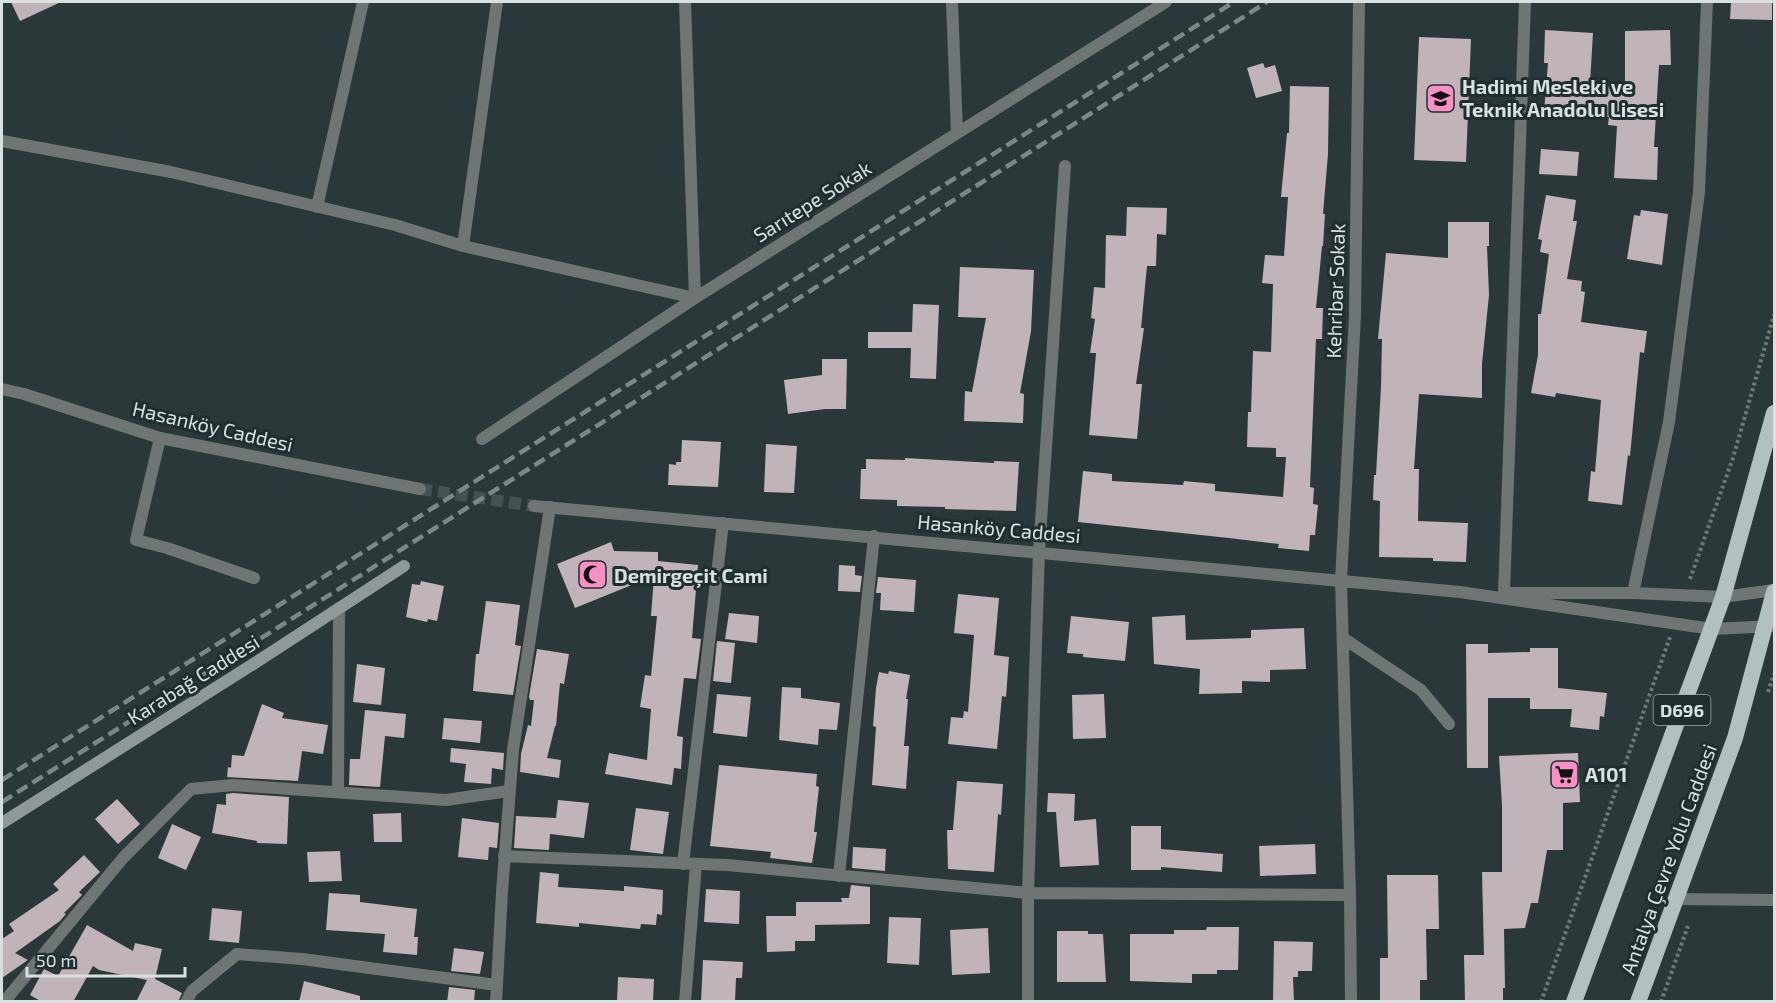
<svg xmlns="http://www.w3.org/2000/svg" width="1776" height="1003" viewBox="0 0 1776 1003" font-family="'Exo 2',sans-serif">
<rect width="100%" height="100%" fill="#2b3839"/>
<path fill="#c0b3b9" d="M11,2H61L20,21Z
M1731,2H1772V20L1730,19Z
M1545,30L1593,33L1590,83L1625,86V31L1670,30L1671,65H1659L1654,147H1658L1657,180L1614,178L1617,126L1608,125L1609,117L1544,111L1548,63H1544Z
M1419,37L1471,39L1466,162L1414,160Z
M1263,63L1265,68L1275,65L1282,91L1256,98L1247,68Z
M1290,86L1329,87L1328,154L1323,214H1325L1323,246H1322L1316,308H1323L1322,339H1316L1310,487L1314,488L1313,504L1318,505L1315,535H1310L1309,551L1278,548L1279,544L1229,538L1078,522L1083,471L1112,474V481L1183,485L1184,481L1215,484V491L1283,497L1286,457H1276V448L1247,447L1248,412H1251L1253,351L1271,352L1273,284L1262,283L1265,255L1284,256L1288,197H1281L1287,133H1289Z
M1541,149L1579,152L1577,176L1539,174Z
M1546,195L1576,200L1573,221H1577L1567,279L1582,281L1581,291L1585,292L1581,322L1647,331L1644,353L1640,352L1630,456L1628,455L1622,505L1588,501L1591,471L1595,472L1601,400L1556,393L1555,397L1531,393L1538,355V314H1541L1549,254L1540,252L1542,240L1538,239Z
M1127,207L1167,208L1166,235L1157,234L1156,266H1147L1141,328H1144L1136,384H1142L1137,439L1089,435L1096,353H1090L1095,319L1091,318L1094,287L1105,288L1106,235L1126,236Z
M1641,210L1668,214L1662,265L1627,259L1634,215L1640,216Z
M1448,222H1489V246H1487L1489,295L1482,364V398L1419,394L1414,469H1419L1418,521L1468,523L1466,562L1433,561V558L1379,557L1380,501L1373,500L1374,475H1376L1381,387L1382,339H1378L1386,253L1448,258Z
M960,267L1034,270L1031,331L1020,393L1024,394L1023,423L964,421L965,391L972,392L986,318L958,317Z
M913,304L939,305L936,379L910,378L911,348H868V332H912Z
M822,359H847L846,409H825L788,414L784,380L822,375Z
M682,440L721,442L718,487L668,485L669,464L676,465V462H681Z
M766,444L797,446L794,493L764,492Z
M905,458L994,463V461L1019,462L1016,511L945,509V507L897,506V500L860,499L861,469H866V459L905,460Z
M611,542L614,551L658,552V561L698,565L692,638L701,639L696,679L684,678L677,736L683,737L681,769L674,768L672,785L605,774L609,753L647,760L651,709L640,707L645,675L651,676L657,616H651L654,576L575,608L557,564Z
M839,565L855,566V575L862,576L860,592L838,591Z
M878,577L916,580L914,612L880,610L881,593H876Z
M421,581L444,586L437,621L428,619L427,622L406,617L412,584L420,585Z
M958,594L999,598L994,655L1009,657L1006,697L1002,696L997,749L948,744L951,717L963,718L964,711L968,712L974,635L954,633Z
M486,601L520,605L515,645L521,646L513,695L473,691L476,654H479Z
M729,613L759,616L757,643L725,639Z
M1185,615L1186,640L1251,638V630L1304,628L1306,669L1270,670V682L1242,681V693L1199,694L1200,669L1154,664L1152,617Z
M1071,616L1129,622L1125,661L1083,657V654L1067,653Z
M717,641L735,643L731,683L713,681Z
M1466,644H1488V653L1530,652V648H1558V688L1607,693L1604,717L1600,716L1599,730L1570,727L1572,709H1530V698H1488V768H1467Z
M537,649L569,654L564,684L560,683L556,726H555L547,758L561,760L559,778L520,772L521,754L528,725L531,726L534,700H530L529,697Z
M357,664L385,668L381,705L353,702Z
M889,671L910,675L906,699H908L904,746H909L906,789L872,785L876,727L873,726L876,688L879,672L888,674Z
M782,687L801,688V698L840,703L837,730L819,729L818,745L779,740Z
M717,694L751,697L747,737L713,733Z
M1104,694L1106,738L1073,739L1072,695Z
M262,704L284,713L282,718L328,725L323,754L302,751L298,781L227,777L228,767L231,768L232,755L244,756Z
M365,710L406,714L404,738L385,736L380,787L349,785L350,759H360Z
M444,718L482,721L480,743L442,739Z
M451,748L504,753L503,770L492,768L491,784L464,782L466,764L450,762Z
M1578,753L1580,802L1563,803V850H1547L1538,903H1531L1525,928L1504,929L1505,988H1503V1002H1465L1464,955H1484L1482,872H1502V805L1499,756Z
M719,765L817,774L816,786L819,787L814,832H817L812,863L770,858L771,852L710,846Z
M957,781L1003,784L1001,815L998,814L994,872L948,869L947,830H953Z
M233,793L289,797L287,844L257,843V841L212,833L217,804L226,805V794Z
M1048,793L1075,794L1074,821L1096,819L1099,865L1060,867L1056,812H1047Z
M117,799L140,824L118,844L95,819Z
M558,800L589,803L584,838L550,834L549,850L514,848L516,816L556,818Z
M636,808L669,812L663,854L630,850Z
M401,813L402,842H374L373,814Z
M462,818L499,823L497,848L489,847L488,860L458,857Z
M172,824L201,837L186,870L158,858Z
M1131,826H1161V849L1223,854L1222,872L1161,867V870H1131Z
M1315,844L1316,874L1260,876L1259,846Z
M853,847L886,849L885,871L852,868Z
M340,851L342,881L309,882L307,852Z
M84,855L100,872L79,892L82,895L64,913L66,914L60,921L15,953L28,960L2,978V939L14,931L9,924L59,890L53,884Z
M540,872L559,874L558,887L624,891V886L663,890L662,915L657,914L656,925L641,924L640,929L579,923V927L536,923Z
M1387,875H1438L1439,929H1426L1427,980H1420V1002H1380V958H1388Z
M851,885L870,887V924L815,925V941H795V951L767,952L766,916H796V902H842L841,898H849Z
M706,889L740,891L739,924L704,922Z
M329,893L360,895V902L417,909L414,937H418L417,955L383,952L385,934L326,930Z
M212,908L242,911L239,943L209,940Z
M889,917L921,918L919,965L887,963Z
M87,925L133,951L135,943L162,949L155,979L182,993L178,1002H136L147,980L99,970L93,966L73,1002H42L30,995L44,969L58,976Z
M1207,927H1239L1238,970H1217V974H1192V983L1130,981V934H1174V930H1206Z
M988,928L990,973L952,975L950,930Z
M1057,931H1088V934H1103L1106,982H1057Z
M1274,941L1313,942L1312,971H1298V977H1293L1294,1002H1273Z
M454,948L484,952L480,974L451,971Z
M703,960L743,962L742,978H736L735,1002H701Z
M618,977L654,979L653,1002H617Z
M304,981L360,996V1002H299Z
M449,987L475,990L474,1002H447Z"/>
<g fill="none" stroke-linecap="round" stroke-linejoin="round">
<path stroke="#455152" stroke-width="12" stroke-dasharray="12 6" stroke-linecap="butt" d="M420,489L534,506"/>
<path stroke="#6e7979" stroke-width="4" stroke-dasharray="3 3" stroke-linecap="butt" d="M1690,579L1733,458L1774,315
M1768,692L1774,674
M1541,1002L1670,637
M1661,1002L1688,926"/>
<path stroke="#6f7575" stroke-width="12" d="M952,2L957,133
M2,141L171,172L395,225L463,246L695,298L685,2
M317,207L363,2
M463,246L497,2
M160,438L136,540L167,548L254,578
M482,439L695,298L1166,2
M1504,593L1525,2
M1633,593L1669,422L1699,192L1707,2
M1343,638L1421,690L1449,724
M338,792L339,608
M504,856L727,865L1028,893L1350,895
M683,864L723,523
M839,876L874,536
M1676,899L1774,900
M4,1002L123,858L191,789L233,785L446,800L509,791
M186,1002L192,991L237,954L302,959L497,985
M496,1002L502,892L513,750L550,507
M685,1002L696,864
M1028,1002V893L1039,551L1065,166
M1351,1002L1350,895L1341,581L1355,315L1359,2"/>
<path stroke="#6f7575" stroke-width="12" d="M2,389L24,394L160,438L420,489
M534,506L1460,592L1712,629L1774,626
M1506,593H1633L1723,597L1774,590"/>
<path stroke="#8f9999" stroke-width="12" d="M2,823L258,661L404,566"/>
<path stroke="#b2c0c1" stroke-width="16" d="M1574,1002L1723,597L1774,413
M1638,1002L1735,738L1774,592"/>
<path stroke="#7d8788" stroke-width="4.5" stroke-dasharray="12 6" stroke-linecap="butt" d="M2,780L1234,2
M2,802L1267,2"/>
</g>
<defs>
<symbol id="school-square" viewBox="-11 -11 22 22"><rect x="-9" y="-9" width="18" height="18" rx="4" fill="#fa8fc7" stroke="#212e2f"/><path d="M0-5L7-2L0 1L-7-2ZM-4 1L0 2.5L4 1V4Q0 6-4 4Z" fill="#111"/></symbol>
<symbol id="mosque-square" viewBox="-11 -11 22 22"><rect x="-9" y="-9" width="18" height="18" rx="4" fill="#fa8fc7" stroke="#212e2f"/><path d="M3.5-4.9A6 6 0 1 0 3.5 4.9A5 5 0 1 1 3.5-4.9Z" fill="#111"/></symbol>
<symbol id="supermarket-square" viewBox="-11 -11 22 22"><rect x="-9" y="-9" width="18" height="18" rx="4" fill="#fa8fc7" stroke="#212e2f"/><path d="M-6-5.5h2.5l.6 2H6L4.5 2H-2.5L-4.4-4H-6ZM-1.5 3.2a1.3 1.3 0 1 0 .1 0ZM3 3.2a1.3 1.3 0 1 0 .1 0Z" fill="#111"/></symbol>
</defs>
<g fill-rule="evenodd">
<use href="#school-square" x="1424" y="82" width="33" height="33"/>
<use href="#mosque-square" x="576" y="558" width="33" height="33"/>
<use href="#supermarket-square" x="1548" y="758" width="33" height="33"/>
</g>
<g text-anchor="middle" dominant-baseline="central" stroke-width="6" stroke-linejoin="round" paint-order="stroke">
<rect fill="#212e2f" stroke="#a1abab" stroke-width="1.5" x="1653.5" y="695" width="57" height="30" rx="4.5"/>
<g font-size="18" font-weight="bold" fill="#d8e0e0">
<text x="1682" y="710">D696</text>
</g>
<g font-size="20" font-weight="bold" fill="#d8e0e0" stroke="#212e2f" text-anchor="start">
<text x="1462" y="86">Hadimi Mesleki ve<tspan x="1462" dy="23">Teknik Anadolu Lisesi</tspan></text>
<text x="614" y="575">Demirgeçit Cami</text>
<text x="1585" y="774">A101</text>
</g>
<g font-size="20" fill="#d8e0e0" stroke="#212e2f">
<text transform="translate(812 201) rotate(-32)">Sarıtepe Sokak</text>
<text transform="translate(1335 291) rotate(-88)">Kehribar Sokak</text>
<text transform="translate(213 426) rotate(13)">Hasanköy Caddesi</text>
<text transform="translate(999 528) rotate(5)">Hasanköy Caddesi</text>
<text transform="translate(193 679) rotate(-32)">Karabağ Caddesi</text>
<text transform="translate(1668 859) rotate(-70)">Antalya Çevre Yolu Caddesi</text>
</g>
</g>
<rect width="1776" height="1003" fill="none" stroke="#d8e0e0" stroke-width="6"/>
<path d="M27 967v9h158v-9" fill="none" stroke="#d8e0e0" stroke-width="3"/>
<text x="36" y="967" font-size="18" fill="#d8e0e0" stroke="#212e2f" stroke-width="4.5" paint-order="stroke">50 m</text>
</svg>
